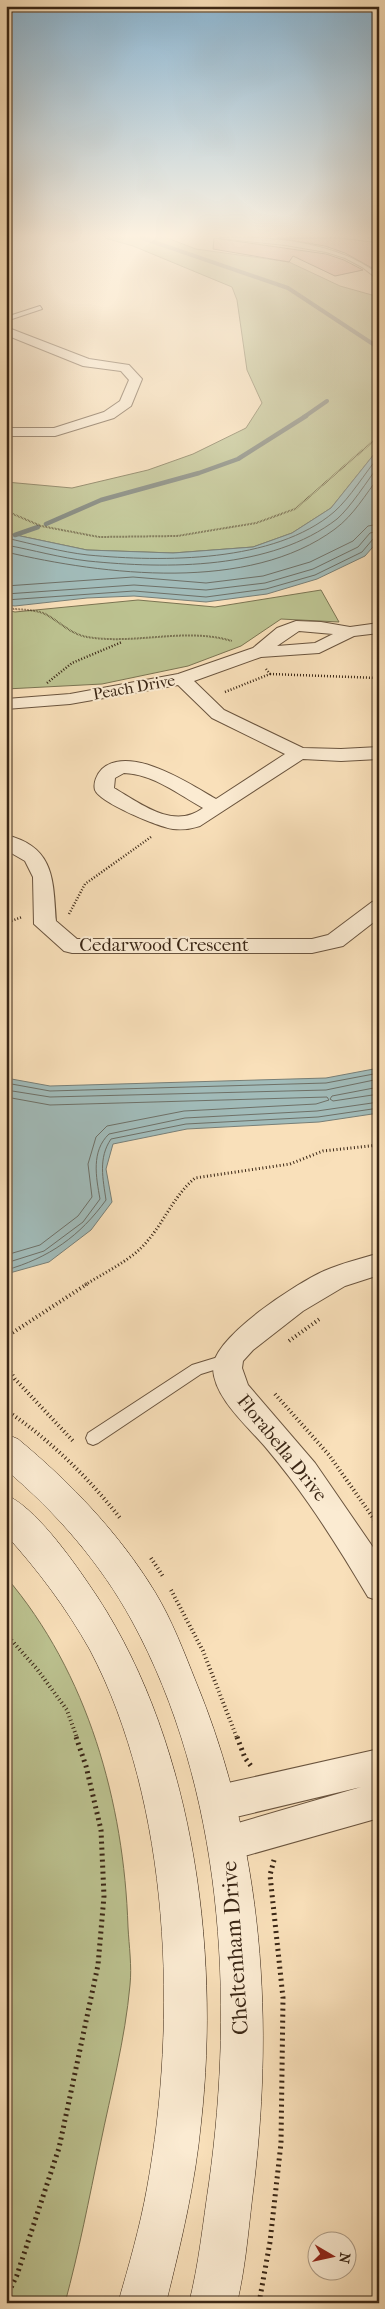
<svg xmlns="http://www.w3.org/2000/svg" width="385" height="2309" viewBox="0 0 385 2309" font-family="'IM FELL French Canon',serif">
<rect width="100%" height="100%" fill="#f9e0ba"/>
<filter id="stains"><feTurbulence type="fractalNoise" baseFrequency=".004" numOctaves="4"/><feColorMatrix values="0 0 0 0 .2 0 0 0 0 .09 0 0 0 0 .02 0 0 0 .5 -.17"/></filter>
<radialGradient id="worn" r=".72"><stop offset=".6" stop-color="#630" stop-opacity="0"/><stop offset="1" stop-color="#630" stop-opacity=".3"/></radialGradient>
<path fill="#bcc290" stroke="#7b7452" d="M105,238H167L196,249L289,262L340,286L379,297V448L331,508L292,533L253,547L173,553L87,550L6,533V482L72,488L148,470L193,454L246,428L262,403L247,370L237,300L232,287L133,246Z
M321,590L339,622L281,619L241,646L188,666L102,684L6,689V610L15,612L138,600L215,607Z
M6,1577C88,1673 124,1803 128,1927C129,1946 132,1966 130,1985C125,2040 111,2092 100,2146C89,2199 79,2251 65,2303H6Z"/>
<path fill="#a1bbb9" stroke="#787f77" d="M379,448V540L365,556L317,579L267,594L206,602L134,596L87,598L15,606L6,605V533L87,550L173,553L253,547L292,533L331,508Z
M379,1068V1113L319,1122L187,1129L113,1144L106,1169L112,1202L91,1230L49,1262L6,1274V1078L50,1086L326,1078Z"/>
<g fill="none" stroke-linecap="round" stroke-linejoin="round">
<path stroke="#6e7067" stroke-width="1" d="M6,538C33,544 61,552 88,555C163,562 274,563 334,512C350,498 365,473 379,456
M6,545C33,550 61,558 88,561C167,569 271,570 337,519C350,508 368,480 379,465
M6,552C104,575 249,593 335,529C354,515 365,495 379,477
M6,586L133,577L206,583L263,576L310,562L353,541L368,526L379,524
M6,594L134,585L206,590L265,583L313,569L358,547L370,533L379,531
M6,600L134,591L206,597L266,589L315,575L362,552L373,539L379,537
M6,1083L50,1091L326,1083L379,1073
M379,1087L332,1096L330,1099L333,1101L379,1094
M6,1090L50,1097L326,1090L379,1079
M6,1097L50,1105L327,1097L329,1100L316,1104L184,1111L107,1126L96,1137L88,1164L92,1197L78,1216L40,1245L6,1255
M6,1263L44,1251L83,1222L100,1199C96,1177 91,1151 109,1134L185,1118L317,1111L379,1102
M6,1270C49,1258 80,1236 106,1200C103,1179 98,1158 111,1139L186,1124L318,1117L379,1108"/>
<path stroke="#787f77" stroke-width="4" d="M142,238L288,288L379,348
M304,417L327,401"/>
<path stroke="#787f77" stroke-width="4.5" d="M46,524L101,500L199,473L238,459L306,416
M15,535L38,527"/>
</g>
<path fill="#e8a493" stroke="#3a2615" d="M214,238L326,254L344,260L363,270L335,276L293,256L289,262L213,249Z
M277,238H341L379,243V266L372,268L345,253L325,246Z"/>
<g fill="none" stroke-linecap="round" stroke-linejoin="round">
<defs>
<path id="service" d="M220,238C271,236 339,242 379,275V280L362,267L345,258L326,252L285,245Z
M368,238H379V241Z
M40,306L42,309L6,321V317Z
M228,1354L233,1356L235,1360L233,1364L201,1374L98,1443L93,1445L88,1443L86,1438L88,1433L192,1365Z"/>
<path id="minor" d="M6,327L89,359L129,365L142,379L131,406L114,418L55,436H6V428H54L104,412L120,401L129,380L121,371L83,366L6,335Z
M296,621L321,622L350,627L379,623V633L354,636L319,653L261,657L194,681L224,710L303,748L341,749L379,747V759L341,761L303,759L200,826C191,829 183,830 173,829C159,827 100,803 95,790C93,783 97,774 102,769C130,744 190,784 216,799L285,754L212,718L178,685L70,704L6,709V699L70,694L178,674L253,648L277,628ZM299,631L333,634L315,643L277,646ZM124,773C153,774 178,794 203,808C174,830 141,804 114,788L115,778Z
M6,835C55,847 53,880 56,921L77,939H312L328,935L372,902L379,900V918L343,946L312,953H72L64,951L34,924L33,877L25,861L6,850Z
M379,1253V1275L345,1286L303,1311L253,1350L243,1361L242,1368L248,1385L315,1463L379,1556V1601L368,1597C349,1565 330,1534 309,1504C296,1485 282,1467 267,1449C249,1427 214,1399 213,1368C213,1337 297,1283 324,1271C342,1263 361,1259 379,1253Z
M379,1749V1818L227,1861L214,1856L209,1843L214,1830L361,1787L219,1821L207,1815L201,1803L207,1791L219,1785Z"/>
<path id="secondary" d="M6,1434L18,1439C71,1483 119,1533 155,1592C172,1620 184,1652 196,1682C264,1847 275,2025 252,2200C248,2234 245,2270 237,2303H189C199,2264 203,2222 209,2183C235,1998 223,1788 132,1621C101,1564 56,1512 6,1470Z
M6,1495C34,1506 71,1558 88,1583C192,1731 221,1947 201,2123C195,2185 181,2243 166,2303H118C129,2265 140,2227 147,2188C178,2020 171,1804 90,1650C67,1609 38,1570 6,1535Z"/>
</defs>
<use href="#service" stroke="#6a543e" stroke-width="2"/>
<use href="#minor" stroke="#6a543e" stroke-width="2"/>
<use href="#secondary" stroke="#3a2615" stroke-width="1"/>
<path stroke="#3a2615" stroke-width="2" stroke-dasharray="0.5 1" stroke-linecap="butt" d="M6,511L41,526L99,537L177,536L256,523L295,509L379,436
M6,608C18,610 37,609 47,615C61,623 71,634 87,637C136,645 185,627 232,641"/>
<path stroke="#3a2615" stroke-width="2.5" stroke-dasharray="1 2" stroke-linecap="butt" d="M270,674L379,678
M47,683L72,663L122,642
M225,692L270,674L266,669
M69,914L85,884L151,837
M6,923L22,917"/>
<path stroke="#3a2615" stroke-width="3" stroke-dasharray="1 2.5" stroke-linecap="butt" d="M85,1285C102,1274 125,1263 140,1249C162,1228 172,1197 195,1178L290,1164L323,1151L379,1145"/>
<path stroke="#3a2615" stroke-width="4" stroke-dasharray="1 3" stroke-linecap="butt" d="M6,1337L87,1284
M289,1341L321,1318
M6,1365L15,1379L74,1442
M275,1394L329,1455L379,1526
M6,1410C50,1440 87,1476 120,1518
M151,1558L164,1578
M171,1590L203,1651L237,1738
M6,1634L37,1669L67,1710L77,1738"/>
<path stroke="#3a2615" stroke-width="5" stroke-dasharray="2 4" stroke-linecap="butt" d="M237,1737L245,1758L251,1766
M6,2298L17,2275L59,2148L98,1965L104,1896L101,1830L86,1766L76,1737
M259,2303L270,2242L281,2143L283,1998L270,1875L274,1860"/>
<use href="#service" fill="#fbebd2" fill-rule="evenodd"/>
<use href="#minor" fill="#fbebd2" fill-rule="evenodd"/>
<use href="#secondary" fill="#fbebd2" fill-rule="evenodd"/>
</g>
<linearGradient id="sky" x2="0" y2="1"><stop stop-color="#8bb7d5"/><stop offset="0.42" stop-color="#fcf1e0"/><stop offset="1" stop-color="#fcf1e0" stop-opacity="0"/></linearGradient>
<rect width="385" height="561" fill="url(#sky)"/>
<g text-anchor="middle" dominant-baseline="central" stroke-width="4" stroke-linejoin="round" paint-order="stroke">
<g font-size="16" fill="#3a2615" stroke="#fbebd2">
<text transform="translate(134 687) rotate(-10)">Peach Drive</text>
</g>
<g font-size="19" fill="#3a2615" stroke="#fbebd2">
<text x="164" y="945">Cedarwood Crescent</text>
<text transform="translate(282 1448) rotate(51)">Florabella Drive</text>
</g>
<g font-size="22" fill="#3a2615" stroke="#fbebd2">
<text transform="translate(235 1948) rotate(-94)">Cheltenham Drive</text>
</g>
</g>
<rect width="385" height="2309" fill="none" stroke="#f9e0ba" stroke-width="25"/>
<rect x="8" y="8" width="370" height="2294" fill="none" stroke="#3a2615" stroke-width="2.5"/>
<rect x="12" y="12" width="360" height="2284" fill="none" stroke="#3a2615"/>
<g transform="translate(332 2256) rotate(99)"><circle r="24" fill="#fbebd2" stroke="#ae9c86"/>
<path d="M0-4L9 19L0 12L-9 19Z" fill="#8f2418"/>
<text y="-8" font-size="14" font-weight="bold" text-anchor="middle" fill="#3a2615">N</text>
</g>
<rect width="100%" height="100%" filter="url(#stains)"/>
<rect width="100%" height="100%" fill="url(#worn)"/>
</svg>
